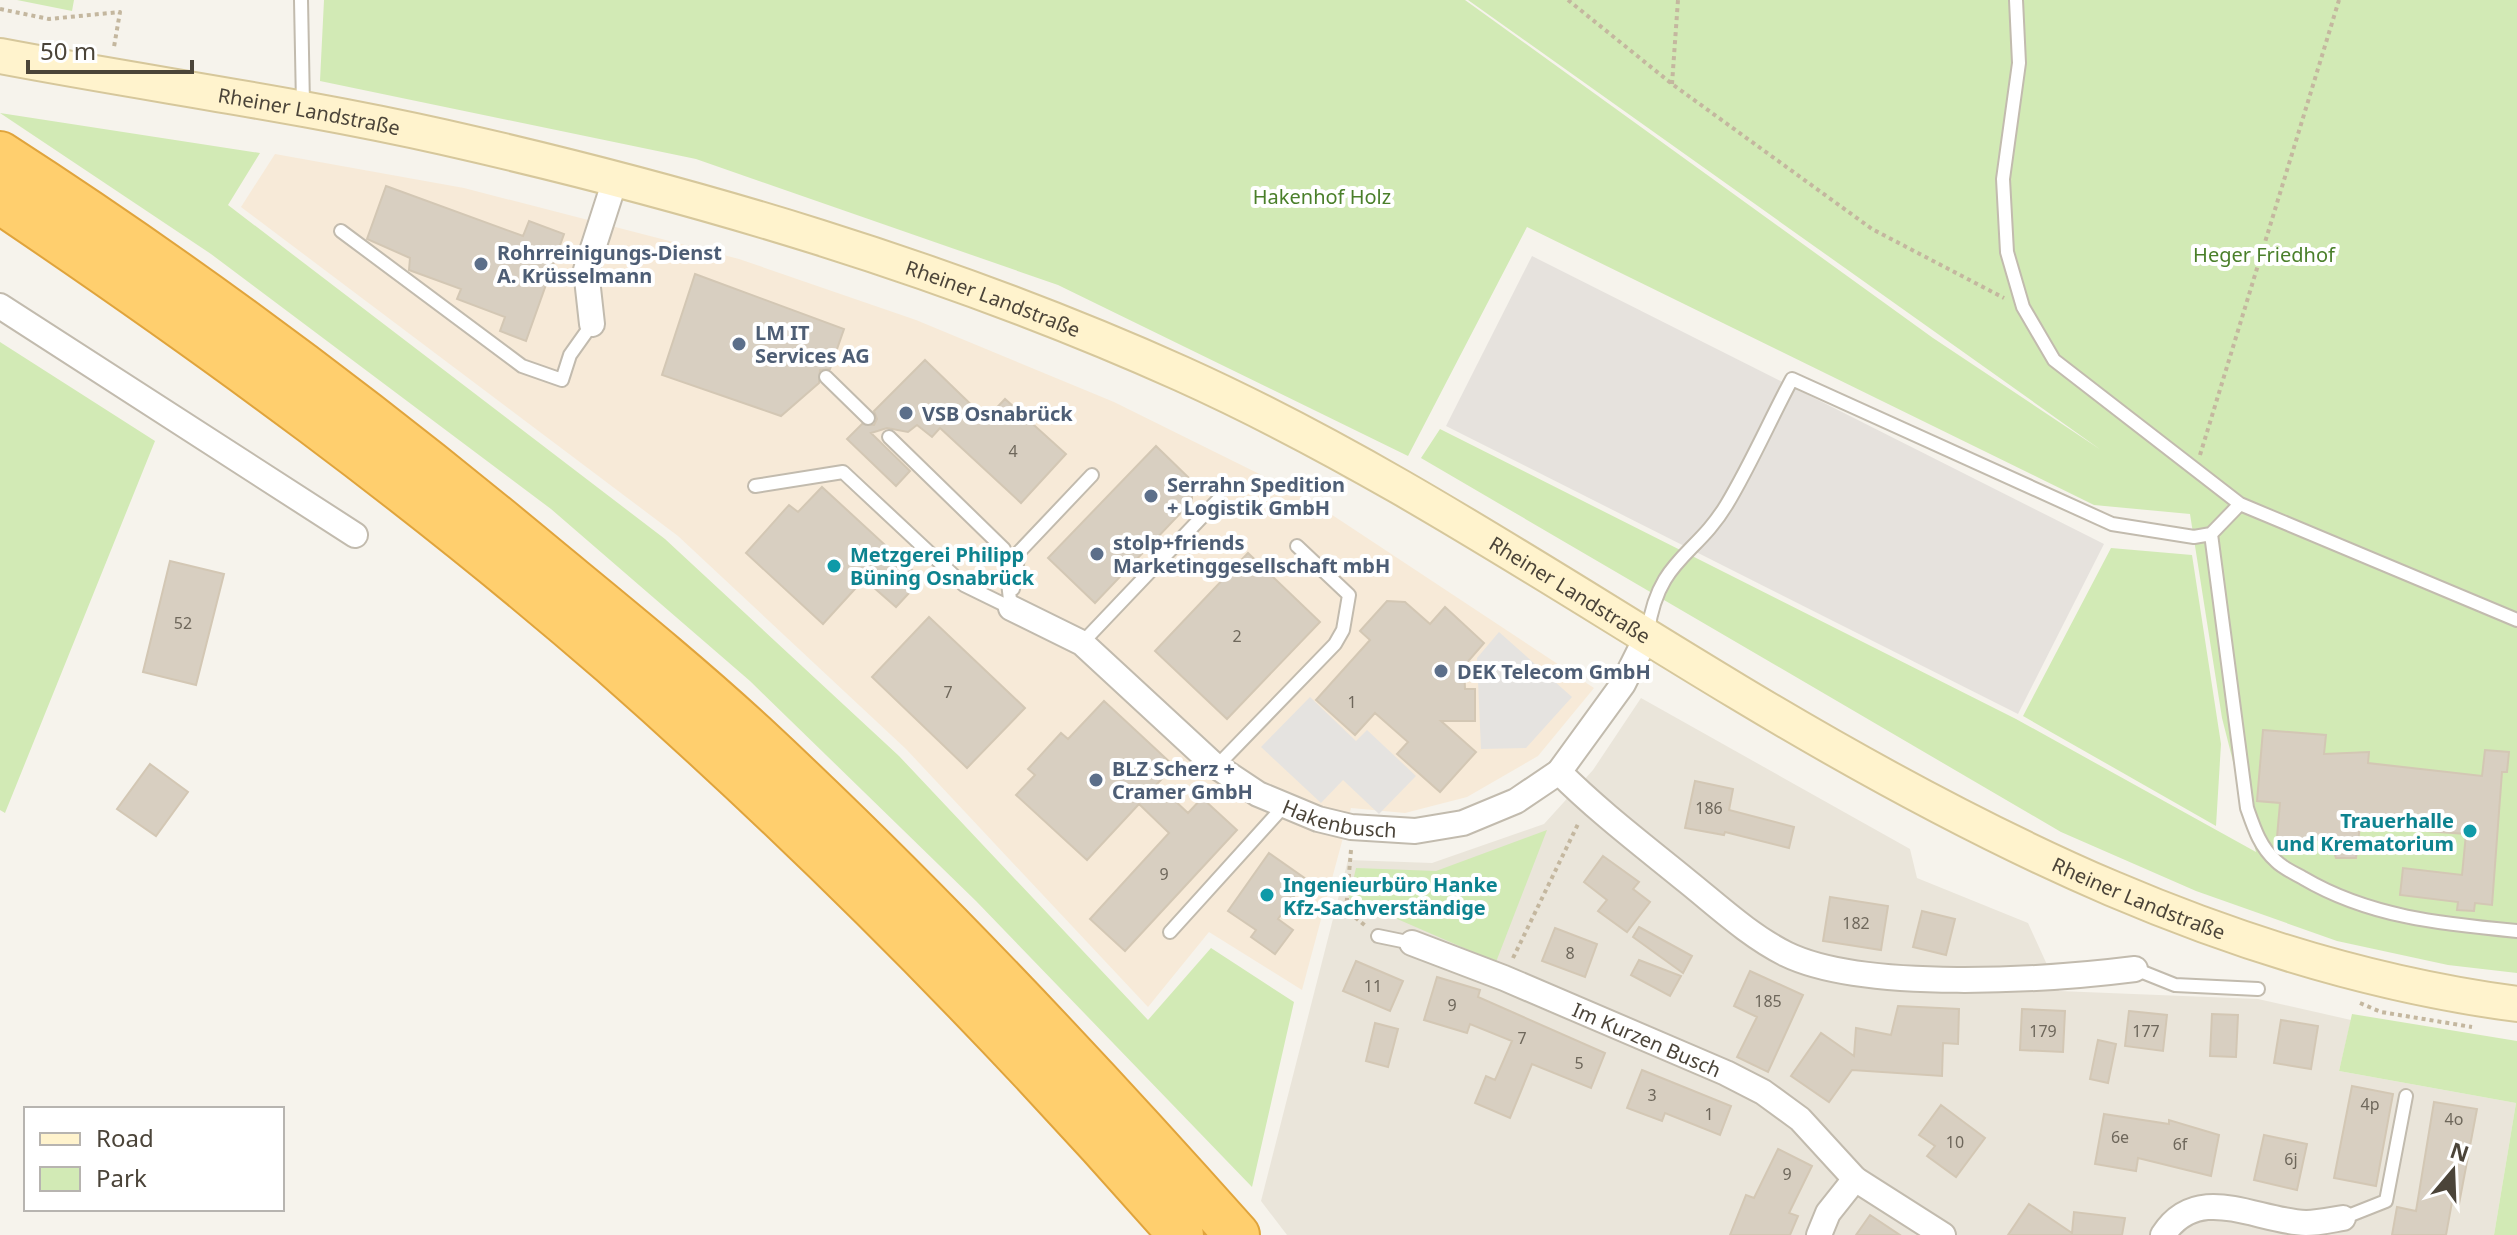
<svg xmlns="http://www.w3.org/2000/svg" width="2517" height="1235" viewBox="0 0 2517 1235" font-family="'Noto Sans',sans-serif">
<rect width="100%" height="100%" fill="#f6f3ec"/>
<path fill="#eae5da" d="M1641,698L1910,849L1917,878L2028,923L2059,991L2258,999L2351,1020L2339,1071L2516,1103L2494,1235H1287L1261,1201L1348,860L1432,863L1544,824L1593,770Z"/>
<path fill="#f7ead8" d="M275,154L464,188L739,259L916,320L1114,402L1302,495L1594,688L1538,756L1467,797L1405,813L1351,808L1302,990L1209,932L1148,1007L906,749L678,536L241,207Z"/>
<path fill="#e6e2dd" d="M1532,256L2104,544L2018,714L1446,426Z"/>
<path fill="#d2eab5" d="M17,0H74L72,11Z
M324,0H1465L1933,338L2101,450L1468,0H2517V973L2448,965L2337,941L2196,891L2061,832L1421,458L1440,429L2016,719L2256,852L2222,718L2190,514L2094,505L1527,227L1408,456L1058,285L696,159L320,81Z
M0,113L260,153L228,205L665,539L899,756L1148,1020L1211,948L1294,1002L1252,1187L976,901L750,681L551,509L211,254Z
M0,342L155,441L5,813L0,810Z
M2111,548L2192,555L2221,744L2216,826L2023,716Z
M1547,830L1496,962L1349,898L1356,868L1436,871Z
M2352,1014L2517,1041V1235H2494L2516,1103L2339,1071Z"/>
<path fill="#e5e3e0" d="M1499,632L1572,697L1526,748L1481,749L1477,658Z
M1310,697L1356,741L1367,730L1416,776L1379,814L1343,780L1321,803L1261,747Z"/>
<path fill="#d8cfc1" stroke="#d3c7b4" stroke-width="2" d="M386,186L523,236L529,221L564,234L526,341L500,331L505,317L457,299L461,289L409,270L410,258L367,239Z
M695,274L844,329L830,369L820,370L819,383L781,416L662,375Z
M925,360L986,419L1005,399L1066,454L1021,503L940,428L932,437L917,425L908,432L887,428L871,433L910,471L896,486L847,439L862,424L874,425L877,419L874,411Z
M1156,446L1192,481V501L1095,603L1048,558Z
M822,487L922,579L896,607L864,579L823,624L746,553L789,505L798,512Z
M1248,553L1320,622L1227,719L1155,651Z
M170,561L224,574L196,685L143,672Z
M1387,601L1405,602L1430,624L1445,607L1484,643L1464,666L1465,689H1475V721H1441L1476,752L1440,792L1397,754L1408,742L1375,713L1355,735L1316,700L1370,640L1360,631Z
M929,617L1025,708L967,768L872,677Z
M1104,701L1174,766L1157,784L1188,813L1202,798L1237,830L1125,951L1090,919L1169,833L1139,804L1087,860L1016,795L1035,775L1028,769L1061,733L1068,739Z
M2263,730L2326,735L2324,754L2369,752L2368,763L2482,776L2485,750L2509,752L2507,772H2502L2492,905L2475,903L2474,911L2457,910L2458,902L2400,895L2403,868L2462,875L2466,834L2360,826L2356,858H2336L2331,841L2277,837L2280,803L2257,801Z
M150,764L188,792L156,836L117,809Z
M1695,781L1733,789L1729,810L1794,827L1789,848L1725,832L1724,835L1685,828Z
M1269,853L1306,879L1278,919L1293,930L1275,954L1251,937L1256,930L1228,911Z
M1603,856L1639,882L1633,889L1650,902L1627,932L1598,911L1607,900L1584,882Z
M1830,897L1888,906L1881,950L1823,941Z
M1922,911L1955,919L1946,955L1913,947Z
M1639,927L1692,956L1683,973L1633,937Z
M1555,928L1597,944L1585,977L1542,961Z
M1639,960L1681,976L1670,996L1631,975Z
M1356,961L1403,981L1390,1011L1343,991Z
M1750,971L1803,995L1768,1072L1737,1057L1757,1017L1734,1006Z
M1437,977L1480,990L1478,997L1605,1053L1591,1088L1532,1064L1510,1118L1475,1103L1486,1076L1495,1080L1512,1041L1470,1024L1467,1033L1424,1020Z
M1898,1006L1959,1009L1958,1044L1943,1043L1942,1076L1852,1070L1829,1102L1791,1076L1821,1033L1854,1056L1856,1028L1891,1035Z
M2022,1009L2065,1011L2063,1052L2020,1050Z
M2129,1011L2167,1015L2163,1051L2125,1046Z
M2212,1014L2238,1015L2236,1057L2210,1056Z
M2281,1020L2318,1026L2311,1069L2274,1063Z
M1375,1023L1398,1029L1388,1067L1366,1061Z
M2098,1040L2116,1044L2108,1083L2090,1079Z
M1642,1070L1731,1106L1720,1135L1665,1113L1662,1121L1627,1108Z
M2352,1086L2393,1094L2376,1186L2334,1178Z
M2434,1102L2477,1109L2459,1204L2452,1202L2446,1235H2392L2397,1207L2416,1211Z
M1941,1105L1985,1138L1956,1177L1927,1156L1935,1146L1919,1135Z
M2104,1114L2169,1124V1120L2219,1135L2211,1176L2138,1158L2136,1171L2095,1164Z
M2264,1135L2307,1144L2297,1190L2254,1180Z
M1778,1149L1812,1166L1789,1213L1798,1216L1790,1235H1730L1746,1195L1754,1198Z
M2029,1204L2072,1233L2074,1212L2125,1218L2122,1235H2008Z
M1870,1215L1900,1235H1856Z"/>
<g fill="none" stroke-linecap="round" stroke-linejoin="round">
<defs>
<path id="lane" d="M301,0L303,105
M2016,0L2019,63L2003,179L2007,252L2023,307L2054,360L2240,504L2517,620
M341,231L522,366L562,380L570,355L592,324
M826,377L868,418
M889,437L1004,549L1011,608
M755,486L843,472L964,585L1011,608
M2211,534L2247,808C2254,828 2260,847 2276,861C2283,868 2294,873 2303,878C2369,917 2442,924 2517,931
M1013,589L1019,552L1092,475
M1648,631C1658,559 1696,556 1727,504C1751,464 1770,420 1792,379L2112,524L2194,537L2211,534L2240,504
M1082,643L1218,500
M1217,766L1335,644L1343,630L1349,595L1297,546
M1170,932L1284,806
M1378,936L1412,943
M2135,969L2175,985L2258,989
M2343,1218L2386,1201L2406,1096"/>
<g id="street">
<path d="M0,306L355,535"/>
<path d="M592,324L586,270L615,180"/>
<path id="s1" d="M1011,608L1082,643L1213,764L1258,794L1318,819L1351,827L1415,831L1463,823L1516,801L1559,772L1623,684L1648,634"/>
<path d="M1559,772C1599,812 1644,846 1688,882C1719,907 1750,936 1786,954C1864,992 2048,980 2135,969"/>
<path id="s2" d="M1412,943L1504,978L1726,1073L1763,1092L1800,1119L1855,1179L1943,1235"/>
<path d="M1819,1235L1828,1213L1855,1179"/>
<path d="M2163,1235C2198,1181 2255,1221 2306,1223C2317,1223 2331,1220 2343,1218"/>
</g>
<g id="secondary">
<path id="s3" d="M0,56C147,84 296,104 443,137C695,194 946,268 1182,374C1377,462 1555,582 1738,692C1979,837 2235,967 2517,1004"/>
</g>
<path id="highway" d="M0,154C194,279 375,415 552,563C620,619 689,675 754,735C924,893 1083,1062 1237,1235
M0,201C212,344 419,495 612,663C814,841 1003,1032 1181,1235"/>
</defs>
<use href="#lane" stroke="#c2bbae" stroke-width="16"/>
<use href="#street" stroke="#c2bbae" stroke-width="28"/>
<use href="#secondary" stroke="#d6c79b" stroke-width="38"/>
<use href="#highway" stroke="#e0a43c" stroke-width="48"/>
<path stroke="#c4b79f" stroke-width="4" stroke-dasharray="4 4" stroke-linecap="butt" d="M1568,0L1672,84L1872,229L2004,298
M0,9L49,19L120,12L114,47
M1672,84L1678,0
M2200,455L2339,0
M1351,850L1346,910L1367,927
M1513,958L1579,822
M2360,1003L2381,1012L2472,1027"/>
<use href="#lane" stroke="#fff" stroke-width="12"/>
<use href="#street" stroke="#fff" stroke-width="24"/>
<use href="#secondary" stroke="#fff3cd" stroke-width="34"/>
<use href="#highway" stroke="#ffcf6e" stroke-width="44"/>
</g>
<g fill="#5c6f8a" stroke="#fff" stroke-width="3">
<circle cx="481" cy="264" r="8"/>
<circle cx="739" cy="344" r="8"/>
<circle cx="906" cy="413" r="8"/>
<circle cx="1151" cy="496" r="8"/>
<circle cx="1097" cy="554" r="8"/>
<circle cx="1441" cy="671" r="8"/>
<circle cx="1096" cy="780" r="8"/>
</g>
<g fill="#0f9aa8" stroke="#fff" stroke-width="3">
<circle cx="834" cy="566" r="8"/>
<circle cx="2470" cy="831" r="8"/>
<circle cx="1267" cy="895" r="8"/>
</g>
<g text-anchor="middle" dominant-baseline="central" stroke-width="8" stroke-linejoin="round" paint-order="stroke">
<g font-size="16" fill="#6e675b">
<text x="1013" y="451">4</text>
<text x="183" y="623">52</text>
<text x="1237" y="636">2</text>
<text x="948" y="692">7</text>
<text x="1352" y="702">1</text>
<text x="1709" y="808">186</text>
<text x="1164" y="874">9</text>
<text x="1856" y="923">182</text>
<text x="1570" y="953">8</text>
<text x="1373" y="986">11</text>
<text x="1768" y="1001">185</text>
<text x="1452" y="1005">9</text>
<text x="2043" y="1031">179</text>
<text x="2146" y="1031">177</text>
<text x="1522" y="1038">7</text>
<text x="1579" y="1063">5</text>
<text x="1652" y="1095">3</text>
<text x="2370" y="1104">4p</text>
<text x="1709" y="1114">1</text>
<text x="2454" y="1119">4o</text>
<text x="2120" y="1137">6e</text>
<text x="1955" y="1142">10</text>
<text x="2180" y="1144">6f</text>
<text x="2291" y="1159">6j</text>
<text x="1787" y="1174">9</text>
</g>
<g font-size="20" fill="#4b4439" stroke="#fff">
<text stroke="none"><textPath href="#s3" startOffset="314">Rheiner Landstraße</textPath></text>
<text stroke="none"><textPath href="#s3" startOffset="1024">Rheiner Landstraße</textPath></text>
<text stroke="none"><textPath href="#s3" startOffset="1672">Rheiner Landstraße</textPath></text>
<text stroke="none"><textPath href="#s1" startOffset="398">Hakenbusch</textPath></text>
<text stroke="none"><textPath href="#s3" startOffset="2320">Rheiner Landstraße</textPath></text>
<text stroke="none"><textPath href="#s2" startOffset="254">Im Kurzen Busch</textPath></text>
</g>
<g font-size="20" fill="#4a7f2a" stroke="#fff">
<text x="1322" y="196">Hakenhof Holz</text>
<text x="2264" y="254">Heger Friedhof</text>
</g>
<g font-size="20" font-weight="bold" fill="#4e5e75" stroke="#fff" text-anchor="start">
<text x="497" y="252">Rohrreinigungs-Dienst<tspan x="497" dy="23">A. Krüsselmann</tspan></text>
<text x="755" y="332">LM IT<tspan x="755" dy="23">Services AG</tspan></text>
<text x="922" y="413">VSB Osnabrück</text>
<text x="1167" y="484">Serrahn Spedition<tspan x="1167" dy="23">+ Logistik GmbH</tspan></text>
<text x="1113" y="542">stolp+friends<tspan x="1113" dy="23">Marketinggesellschaft mbH</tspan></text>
<text x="1457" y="671">DEK Telecom GmbH</text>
<text x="1112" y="768">BLZ Scherz +<tspan x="1112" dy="23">Cramer GmbH</tspan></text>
</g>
<g font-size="20" font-weight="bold" fill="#0d838f" stroke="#fff" text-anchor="start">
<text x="850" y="554">Metzgerei Philipp<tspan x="850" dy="23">Büning Osnabrück</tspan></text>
<text x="2454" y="820" text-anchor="end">Trauerhalle<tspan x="2454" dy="23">und Krematorium</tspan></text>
<text x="1283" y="884">Ingenieurbüro Hanke<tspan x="1283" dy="23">Kfz-Sachverständige</tspan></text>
</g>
</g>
<rect x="24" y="1107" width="260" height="104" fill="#ffffff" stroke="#b7b4b0" stroke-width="2"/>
<rect x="40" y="1133" width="40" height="12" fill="#fff3cd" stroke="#b7b4b0" stroke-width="2"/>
<text x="96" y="1147" font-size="24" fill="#4b4439">Road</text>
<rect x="40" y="1167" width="40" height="24" fill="#d2eab5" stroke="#b7b4b0" stroke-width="2"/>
<text x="96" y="1187" font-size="24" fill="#4b4439">Park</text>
<g transform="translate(2453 1171) rotate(19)" stroke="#ffffff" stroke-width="6" paint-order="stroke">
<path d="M0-6L14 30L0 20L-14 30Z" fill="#4b4439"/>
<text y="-12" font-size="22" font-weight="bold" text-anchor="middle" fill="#4b4439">N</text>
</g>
<path d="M28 60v12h164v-12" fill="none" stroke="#4b4439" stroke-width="4"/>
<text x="40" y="60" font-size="24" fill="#4b4439" stroke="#ffffff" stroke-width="6" paint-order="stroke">50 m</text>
</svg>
